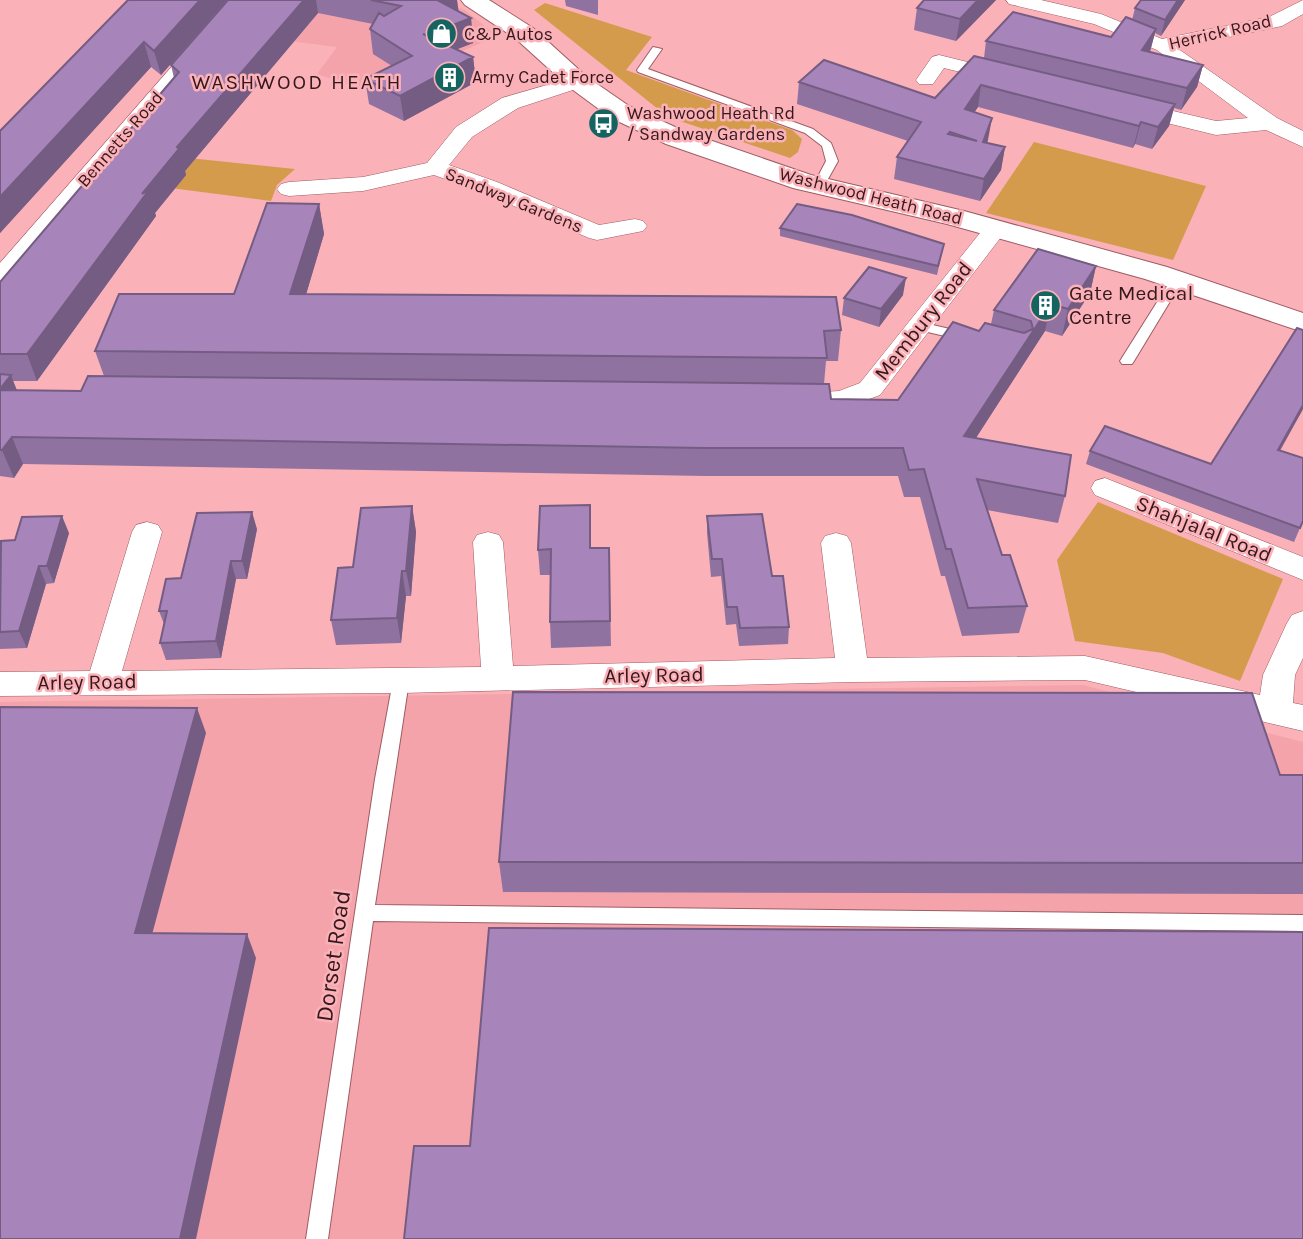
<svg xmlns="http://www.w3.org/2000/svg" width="1303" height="1239" viewBox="0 0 1303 1239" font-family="Karla,sans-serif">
<rect width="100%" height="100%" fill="#fbb1b8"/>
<path fill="#f4a3ab" d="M261,0H437L465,10L497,36L410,74L395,71L362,89L317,74L337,47L235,34Z
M1083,685L1303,742V1239H0V702Z"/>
<path fill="#d49b4c" d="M545,3L652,37L626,70L792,130L802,139L798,152L790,158L668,117L534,10Z
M1034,142L1206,186L1173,260L986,213Z
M131,152L295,169L277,185L271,201L155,186Z
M1098,502L1283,579L1240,681L1163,653L1075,641L1057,560Z"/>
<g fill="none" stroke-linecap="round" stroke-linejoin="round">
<defs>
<path id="lane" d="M653,47L662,49L648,69L813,129L831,143L838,161L823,188L813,186L826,161L822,146L805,133L638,72L637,70Z
M1177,276L1183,280L1134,361L1132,364H1122L1120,361L1171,280Z
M920,322L971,334L972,337L966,341L915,329V323Z
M401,675L407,677L409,681L375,905L1303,915V931L373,921L328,1239H306L375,779L393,681L395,677Z"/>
<path id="street" d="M230,0H250L9,283L0,285V263Z
M1006,0H1041L1101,14L1162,39L1269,17L1303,0V14L1282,26L1177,48L1277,118L1303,131V147L1266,130L1216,135L1122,112L1119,107L1122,102L1130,101L1216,121L1248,118L1157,50L1094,24L1009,4Z
M939,55L1012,73L1015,77L1012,81L1005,83L944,68L933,84H919L916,80L932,57Z
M578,76L585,78L589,82L585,86L518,108L472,137L449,165L497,182L599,225L635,219L643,221L647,226L643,231L597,240L589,238L481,192L434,175L363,191L289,196L281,194L277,189L281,184L289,182L363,177L427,163L456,127L502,98Z
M996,221L1004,223L1008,228L880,395L842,409L793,406L789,400L793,394L839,391L860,383L988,223Z
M1105,478L1303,557V580L1095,495L1091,488L1095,481Z
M147,522L158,525L162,532L122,671L481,667L473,542L477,535L488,532L499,535L503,542L513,666L835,658L821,543L825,536L836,533L847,536L851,543L867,658L1085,656L1260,695L1263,675L1287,623L1292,615L1303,611V658L1295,675L1293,703L1303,705V731L1085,680L853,682L401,693L0,696V672L90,671L132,532L136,525Z"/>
<path id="secondary" d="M461,0H489L533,28L587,77L629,106L686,132L811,175L964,211L1167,267L1303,313V332L1145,279L947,224L793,188L666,144L611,118L569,87L515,38L465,5Z"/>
</defs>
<use href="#lane" stroke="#9e5c63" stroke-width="2"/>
<use href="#street" stroke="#9e5c63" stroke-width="1"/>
<use href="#secondary" stroke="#9e5c63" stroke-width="2"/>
<use href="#lane" fill="#fff" fill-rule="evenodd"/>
<use href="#street" fill="#fff" fill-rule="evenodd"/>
<use href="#secondary" fill="#fff" fill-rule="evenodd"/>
</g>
<path fill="#9072a0" d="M128,0H227L161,75L151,67L0,233V131Z
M228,0H457L458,11L471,18L473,43L457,49L473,57L476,82L404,121L369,104L365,79L392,66L373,54L370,29L373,24L318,13L185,171L186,175L155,213L156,216L37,381H13L17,390L81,391L104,376L95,351L234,294L319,204L324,234L306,294L841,330L838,361H826L824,384L831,399L898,400L979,331L991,324L994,310L1096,266L1090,293L1062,336L1045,331L976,438L1065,496L1058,523L987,510L1002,555L1027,606L1019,633L962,636L945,576H941L920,497H904L898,476H705L23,464L14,478L0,476V282L174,78L171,65Z
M565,0H598V15L566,6Z
M924,0H996L956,41L914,30L917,8Z
M1141,0H1185L1161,36L1155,33L1150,52L1203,65L1197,87L1181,110L1174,108L1169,126L1152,149L1135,144L1133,148L978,107L974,112L988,140L987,143L1005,147L1001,170L980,201L894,179L897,157L908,141L797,104L799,82L935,98L984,58L986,41L1111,37L1132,20L1135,8Z
M780,228L944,244L937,275L780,236Z
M903,295L879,327L842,315L844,298Z
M1303,409L1280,451L1303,521L1294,542L1086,464L1090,451L1211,464Z
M590,505L591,548H609L611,646L551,648L550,622L551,575H540L538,550Z
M412,506L416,532L411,596H406L401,643L336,645L331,620L353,567Z
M707,516L772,576L789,627L788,644L739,646L736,624L726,625L721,576L711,577L707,533Z
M257,529L247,579H236L221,658L166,660L160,643L164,624L159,611L181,578Z
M69,533L54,583L46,584L27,648L0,649V543Z
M1280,775H1303V894L503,892L499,862Z"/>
<path fill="#755c82" d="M200,0H227L161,75L154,51Z
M304,0H316L318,13L185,171L186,175L155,213L156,216L37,381L27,354L142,194L177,147Z
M434,0H457L459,14Z
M978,0H996L956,41L960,19Z
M1178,0H1185L1161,36L1165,20Z
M471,18L473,43L430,60L427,35Z
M1156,29L1150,51L1136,71L1142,50Z
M144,42L151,67L0,233V197Z
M473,57L476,82L404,121L400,96Z
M1203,65L1197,87L1181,110L1187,88Z
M981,85L978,107L962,131L965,109Z
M1175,104L1169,126L1152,149L1158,127Z
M992,118L988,140L979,164L983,142Z
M1141,122L1135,144L1133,148L1139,126Z
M1005,147L1001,170L980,201L984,179Z
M319,204L324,234L297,325L290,294Z
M1096,266L1090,293L1062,336L1068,309Z
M906,278L903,295L879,327L881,309Z
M1051,304L1045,331L959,464L964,436Z
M11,375L21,402L0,392V389Z
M1303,405V409L1272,464L1278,450Z
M12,437L23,464L14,478L2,450Z
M412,506L416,532L411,596L406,571Z
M252,512L257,529L247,579L242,561Z
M62,516L69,533L54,583L47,566Z
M231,561L236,579L221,658L216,641Z
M39,566L46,584L27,648L19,631Z
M402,571L406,596L401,643L397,618Z
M197,708L206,733L146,957L135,933Z
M247,934L256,958L196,1239H180Z"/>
<path fill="#a784ba" stroke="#755c82" stroke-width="2" fill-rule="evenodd" d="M128,0H200L154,51L144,42L0,197V131Z
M228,0H304L177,147L179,149L142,194L149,190L27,354H0V282L179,72L171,65Z
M371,0H440L439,1L471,18L427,35L423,34L473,57L400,96L365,79L412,56L370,29L379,13L384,16L401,6Z
M924,0H978L960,19L917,8Z
M1141,0H1178L1165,20L1135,8Z
M1013,12L1111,37L1126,17L1156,29L1142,50L1203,65L1187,88L986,41Z
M974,56L1175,104L1158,127L1141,122L1139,126L981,85L965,109L992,118L983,142L1005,147L984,179L897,157L921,122L799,82L824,60L935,98ZM950,132L977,141L948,134Z
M267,203L319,204L290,294L836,297L841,330L824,331L827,358L95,351L119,294H234Z
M797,204L852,215L944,244L938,266L780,228Z
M1038,249L1096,266L1068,309L1051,304L964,436L1071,455L1065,496L977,479L1002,555H1010L1027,606L968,608L951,549H946L924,469L909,470L903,448H705L12,437L2,450H0V390L81,391L88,376L829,384L831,399L898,400L953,322L979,331L985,323L1024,333L1033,329L1031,321L994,310Z
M869,267L906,278L881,309L844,298Z
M1297,328L1303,330V405L1278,450L1303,458V521L1300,528L1090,451L1105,426L1211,464Z
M0,374L11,375L0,389Z
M590,505V548H609L610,621L550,622L551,549L538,550L540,506Z
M412,506L406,571H402L397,618L331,620L338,568L353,567L361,508Z
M252,512L242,561H231L216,641L160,643L167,611H159L166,579L181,578L197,513Z
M762,514L772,576H783L789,627L740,628L737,607H727L722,559H712L707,516Z
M62,516L47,566H39L19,631L0,632L1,541L15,540L22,517Z
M513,692L1252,693L1280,775H1303V863L499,862Z
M0,707L197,708L135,933L247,934L180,1239H0Z
M489,928L1303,932V1239H404L414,1146H470Z"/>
<defs>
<symbol id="shop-disc" viewBox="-11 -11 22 22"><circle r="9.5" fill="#156462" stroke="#fbb1b8"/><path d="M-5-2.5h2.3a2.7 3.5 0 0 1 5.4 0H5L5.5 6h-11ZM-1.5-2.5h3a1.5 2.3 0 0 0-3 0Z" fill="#fff"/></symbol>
<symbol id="building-disc" viewBox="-11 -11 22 22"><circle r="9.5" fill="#156462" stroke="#fbb1b8"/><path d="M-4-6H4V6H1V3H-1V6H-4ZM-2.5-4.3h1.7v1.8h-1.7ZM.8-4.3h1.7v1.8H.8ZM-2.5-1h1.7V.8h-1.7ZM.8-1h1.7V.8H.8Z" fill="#fff"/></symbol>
<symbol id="bus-disc" viewBox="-11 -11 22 22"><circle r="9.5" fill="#156462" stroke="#fbb1b8"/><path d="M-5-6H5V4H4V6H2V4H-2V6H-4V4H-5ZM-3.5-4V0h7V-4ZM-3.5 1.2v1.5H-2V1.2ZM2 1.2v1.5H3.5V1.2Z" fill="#fff"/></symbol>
</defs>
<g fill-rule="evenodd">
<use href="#shop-disc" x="424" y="16" width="35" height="35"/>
<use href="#building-disc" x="432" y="60" width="35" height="35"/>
<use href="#bus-disc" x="586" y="106" width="35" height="35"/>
<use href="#building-disc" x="1028" y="288" width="35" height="35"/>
</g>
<g text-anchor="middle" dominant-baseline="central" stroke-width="5" stroke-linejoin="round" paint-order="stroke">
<g font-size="18" fill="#34181c" stroke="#fbb1b8">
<text transform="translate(1220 32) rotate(-13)">Herrick Road</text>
<text transform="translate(120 139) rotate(-49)">Bennetts Road</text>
<text transform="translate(871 196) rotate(14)">Washwood Heath Road</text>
<text transform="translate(514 200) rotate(22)">Sandway Gardens</text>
</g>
<g font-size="18" fill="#34181c" stroke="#fbb1b8" text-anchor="start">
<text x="464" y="34">C&amp;P Autos</text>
<text x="472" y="77">Army Cadet Force</text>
<text x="627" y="113">Washwood Heath Rd<tspan x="627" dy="21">/ Sandway Gardens</tspan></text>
</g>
<g font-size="21" letter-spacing="2" fill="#34181c" stroke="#fbb1b8">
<text x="297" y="82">WASHWOOD HEATH</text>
</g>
<g font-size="21" fill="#34181c" stroke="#fbb1b8" text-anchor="start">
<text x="1069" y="293">Gate Medical<tspan x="1069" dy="24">Centre</tspan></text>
</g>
<g font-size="21" fill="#34181c" stroke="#fbb1b8">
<text transform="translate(923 321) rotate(-52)">Membury Road</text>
<text transform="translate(1204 529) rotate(22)">Shahjalal Road</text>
<text transform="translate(654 675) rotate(-1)">Arley Road</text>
<text transform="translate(87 682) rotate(-1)">Arley Road</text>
</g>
<g font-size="24" fill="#34181c" stroke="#fbb1b8">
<text transform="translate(333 956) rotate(-82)">Dorset Road</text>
</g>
</g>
</svg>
